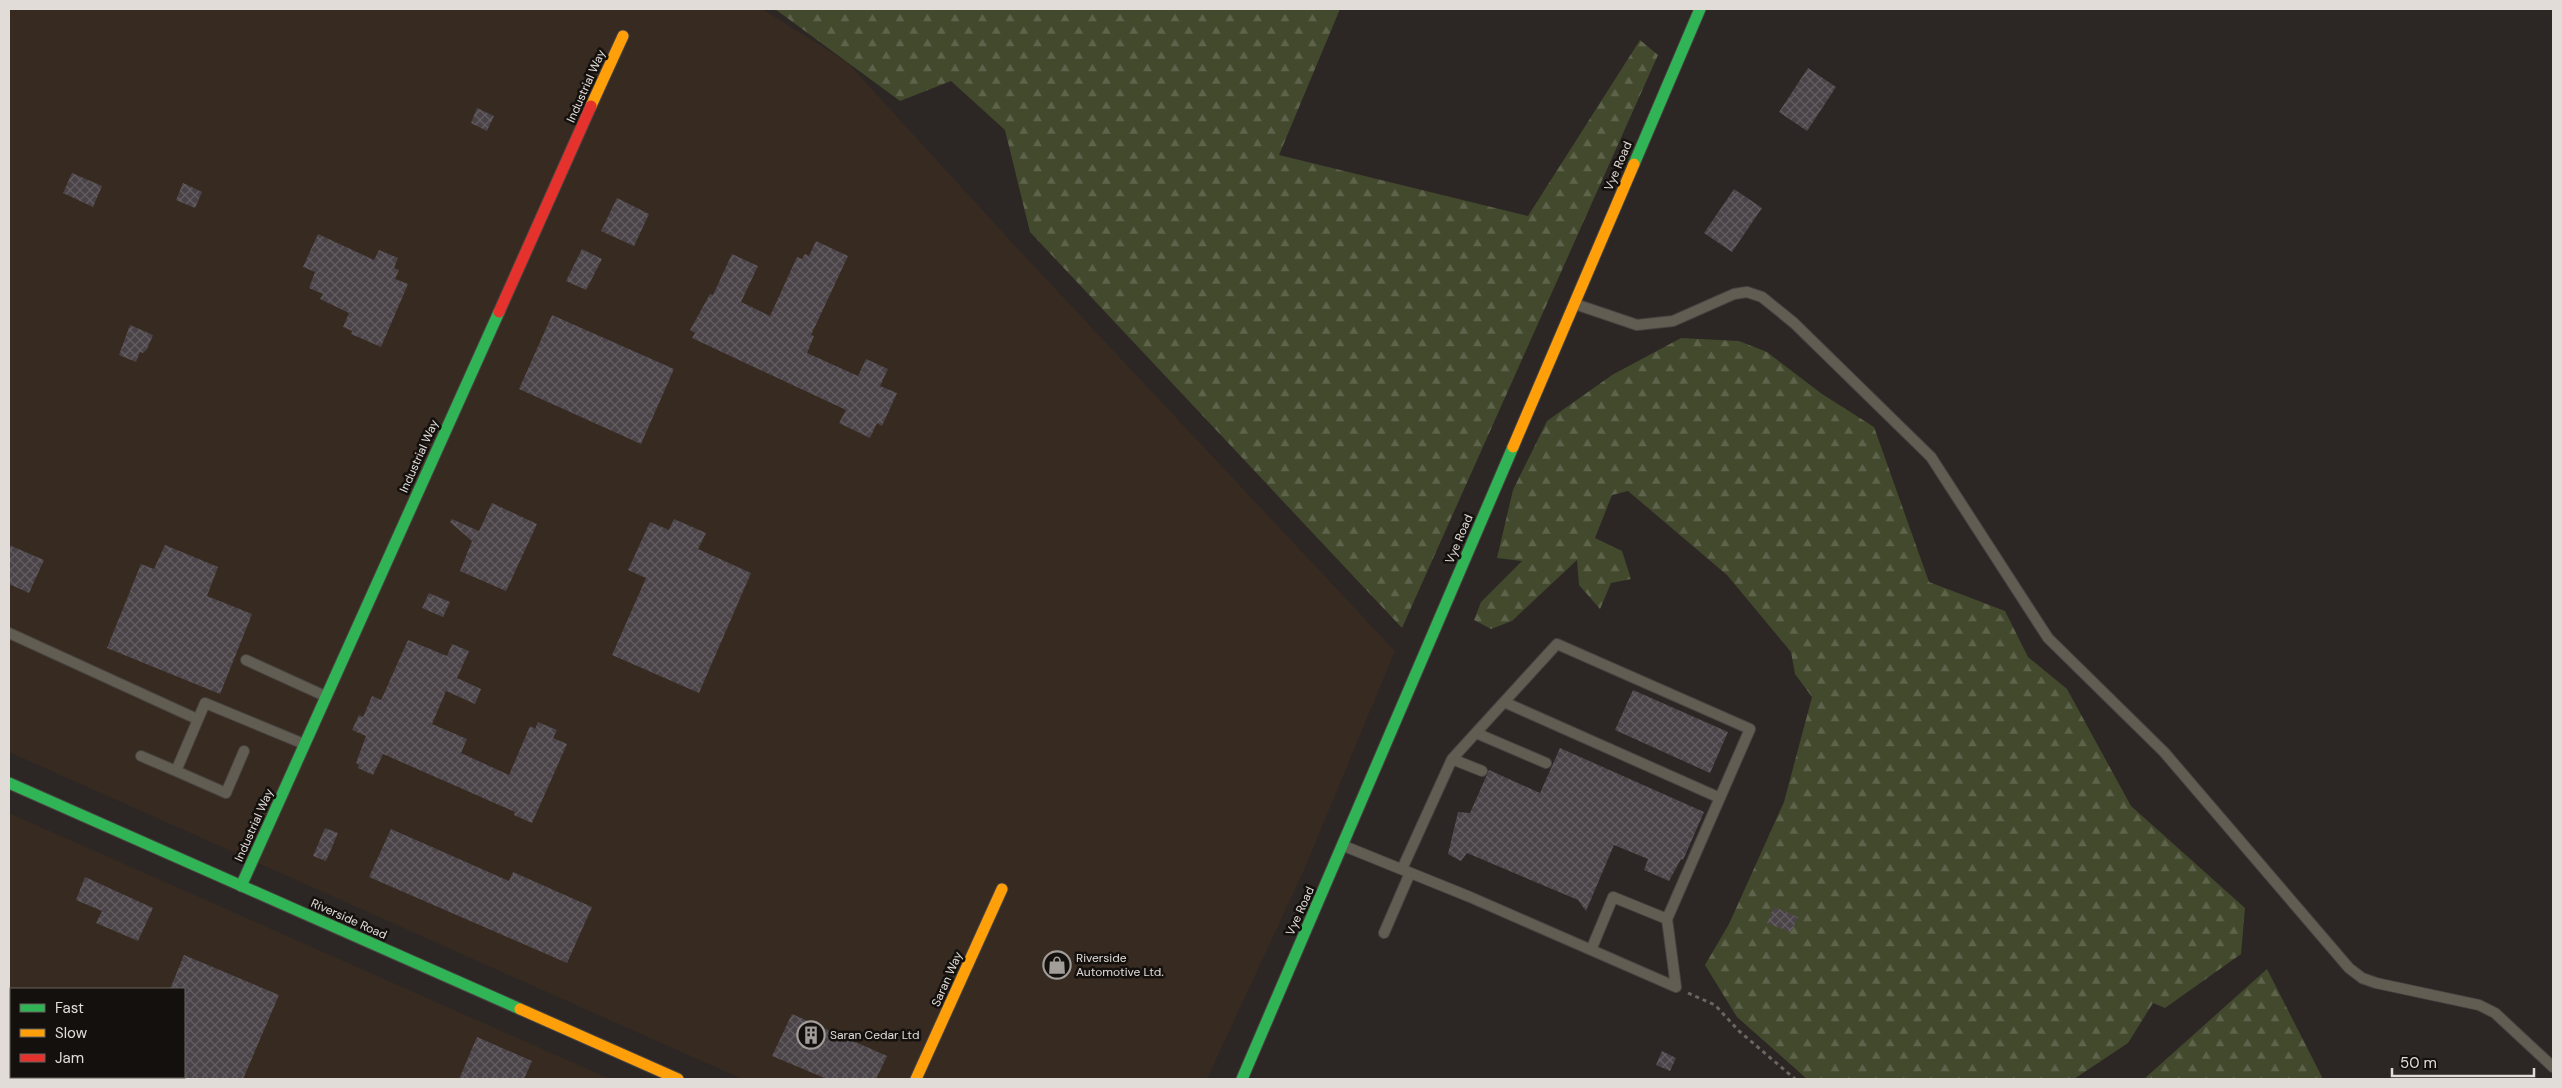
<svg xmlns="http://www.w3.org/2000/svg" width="2562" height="1088" viewBox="0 0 2562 1088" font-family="'DM Sans',sans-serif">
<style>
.built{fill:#372a21;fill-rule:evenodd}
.forest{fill:url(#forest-firs)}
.building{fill:url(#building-cross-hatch)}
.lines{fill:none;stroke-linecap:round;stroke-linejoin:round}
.lane-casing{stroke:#484442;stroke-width:12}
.fast-casing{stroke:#484442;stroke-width:13}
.slow-casing{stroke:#484442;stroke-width:13}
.jam-casing{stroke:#484442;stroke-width:13}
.path{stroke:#6a6660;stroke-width:3;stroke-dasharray:4 4;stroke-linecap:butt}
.lane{stroke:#625d53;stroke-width:10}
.fast{stroke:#30b455;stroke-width:11}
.slow{stroke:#ff9f0a;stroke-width:11}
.jam{stroke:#e5322d;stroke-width:11}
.labels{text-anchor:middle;stroke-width:5;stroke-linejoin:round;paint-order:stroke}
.street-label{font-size:12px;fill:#e1dcd8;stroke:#14100d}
.poi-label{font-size:12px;fill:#e1dcd8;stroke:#14100d;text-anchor:start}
</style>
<defs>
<pattern id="forest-firs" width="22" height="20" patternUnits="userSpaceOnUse" patternTransform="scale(1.25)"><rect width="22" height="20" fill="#43492d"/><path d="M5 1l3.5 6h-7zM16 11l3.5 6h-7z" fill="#5e634b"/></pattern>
<pattern id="building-cross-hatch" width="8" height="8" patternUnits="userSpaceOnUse" patternTransform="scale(1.25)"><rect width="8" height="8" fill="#4a4448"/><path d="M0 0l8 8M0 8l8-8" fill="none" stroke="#645e62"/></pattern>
</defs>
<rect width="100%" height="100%" fill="#2c2724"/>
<path class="built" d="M 9,9 L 762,9 L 847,62 L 1018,249 L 1395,651 L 1304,870 L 1207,1079 L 742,1079 L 9,752 Z
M 9,813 L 610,1079 L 9,1079 ZM 11,989 L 184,989 L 184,1077 L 11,1077 Z"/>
<path class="forest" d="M 775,9 L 1340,9 L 1279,155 L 1528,216 L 1640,40 L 1658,55 L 1402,628 L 1030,232 L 1005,130 L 951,81 L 900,101 Z
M 1681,338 L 1739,341 L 1767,352 L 1822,394 L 1874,427 L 1929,582 L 2005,611 L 2028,657 L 2067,689 L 2131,806 L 2245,908 L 2241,954 L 2165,1008 L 2153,1003 L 2128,1043 L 2074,1079 L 1807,1079 L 1737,1017 L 1705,965 L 1729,924 L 1784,802 L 1812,697 L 1795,674 L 1791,652 L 1727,575 L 1628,491 L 1612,495 L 1595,538 L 1622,551 L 1631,579 L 1611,583 L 1600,609 L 1579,585 L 1577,560 L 1512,621 L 1491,629 L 1474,620 L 1481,602 L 1522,561 L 1497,558 L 1513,490 L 1547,421 L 1612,375 Z
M 2267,969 L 2323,1079 L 2144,1079 Z"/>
<path class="building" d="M 1808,68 L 1836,87 L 1807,131 L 1779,112 Z
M 477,108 L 494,116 L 487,131 L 471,123 Z
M 72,173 L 102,186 L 93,207 L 63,193 Z
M 183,183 L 202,192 L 195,208 L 176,200 Z
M 1734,189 L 1762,208 L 1732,252 L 1704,233 Z
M 617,198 L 649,214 L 634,246 L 601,231 Z
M 318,234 L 374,260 L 379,250 L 398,258 L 394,268 L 399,270 L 395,279 L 408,284 L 381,347 L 351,334 L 352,331 L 343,327 L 349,313 L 320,299 L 323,294 L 309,288 L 315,272 L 303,267 Z
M 816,241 L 848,256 L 811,335 L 814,336 L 807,353 L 858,376 L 866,359 L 888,369 L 880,386 L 897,393 L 882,426 L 877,423 L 870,438 L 839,423 L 846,410 L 692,338 L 695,333 L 690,330 L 710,294 L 713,295 L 732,254 L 758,266 L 741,302 L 770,316 L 797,257 L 802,259 L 805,254 L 809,256 Z
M 582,249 L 602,259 L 586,290 L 566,281 Z
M 552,315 L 674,369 L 641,444 L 519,389 Z
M 130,325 L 153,335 L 147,349 L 143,353 L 140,352 L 136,362 L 119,355 Z
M 492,503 L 537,524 L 506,591 L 460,571 L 472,541 L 450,522 L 452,519 L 479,531 Z
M 674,519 L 706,533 L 698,549 L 751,573 L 699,693 L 612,655 L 646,578 L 628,570 L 650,522 L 669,530 Z
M 9,545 L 44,560 L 29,593 L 9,584 Z
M 165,545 L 218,567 L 207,596 L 252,614 L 220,694 L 107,648 L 141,564 L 154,569 Z
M 429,593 L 450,602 L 443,617 L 422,608 Z
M 408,640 L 447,656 L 452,644 L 469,651 L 457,678 L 481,689 L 475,704 L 446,691 L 432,724 L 467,739 L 461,753 L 509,775 L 530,726 L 535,729 L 538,722 L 557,730 L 553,738 L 567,744 L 532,823 L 514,815 L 515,812 L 383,754 L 373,775 L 358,768 L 359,765 L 356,763 L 366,736 L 352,730 L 359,715 L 363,717 L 372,696 L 381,700 Z
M 1633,690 L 1728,732 L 1710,773 L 1615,730 Z
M 1560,748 L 1704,812 L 1683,860 L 1681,859 L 1669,881 L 1644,870 L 1648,859 L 1614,845 L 1586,911 L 1578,900 L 1467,853 L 1461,861 L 1448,854 L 1458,812 L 1470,813 L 1489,770 L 1540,793 Z
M 325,828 L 338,833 L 326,861 L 313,856 Z
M 391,829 L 509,881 L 513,872 L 592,907 L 567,963 L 369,877 Z
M 85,877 L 153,908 L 138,941 L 96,923 L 102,911 L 76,900 Z
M 1774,907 L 1798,917 L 1791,932 L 1767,923 Z
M 184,955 L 279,995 L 243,1079 L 184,1079 L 184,989 L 170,989 Z
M 792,1014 L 887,1056 L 876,1079 L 827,1079 L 772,1056 Z
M 477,1037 L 532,1061 L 524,1079 L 459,1079 Z
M 1662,1051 L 1676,1058 L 1670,1071 L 1656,1065 Z"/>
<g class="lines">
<g class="lane-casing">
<path id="lane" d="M 1575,304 L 1637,325 L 1673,321 L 1734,294 L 1747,292 L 1762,297 L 1794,323 L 1931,457 L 2048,638 L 2164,752 L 2349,968 L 2362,978 L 2376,983 L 2479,1005 L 2495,1013 L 2553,1067
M 9,633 L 197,719
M 246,660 L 325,696
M 1504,702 L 1720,798
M 1476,733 L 1546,763
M 141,756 L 176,771 L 205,703 L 304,744
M 1452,759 L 1482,771
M 176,771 L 226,793 L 244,751
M 1344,846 L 1470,897 L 1676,987
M 1402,869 L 1452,759 L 1557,644 L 1750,729 L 1667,919 L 1676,987
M 1384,933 L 1410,873
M 1591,950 L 1613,897 L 1667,919"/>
</g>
<g class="fast-casing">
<path id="fast" d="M 1634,164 L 1700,9
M 9,783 L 520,1009
M 241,886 L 499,312
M 1242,1079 L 1513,447"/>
</g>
<g class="slow-casing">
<path id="slow" d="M 591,106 L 623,36
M 1513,447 L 1634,164
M 520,1009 L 678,1079
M 916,1079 L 1002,889"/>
</g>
<g class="jam-casing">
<path id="jam" d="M 499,312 L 591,106"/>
</g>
<path class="path" d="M 1688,993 L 1715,1005 L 1739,1031 L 1795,1079"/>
<use href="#lane" class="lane"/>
<use href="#fast" class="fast"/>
<use href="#slow" class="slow"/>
<use href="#jam" class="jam"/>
</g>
<defs>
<g id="shop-ring" transform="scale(1.4375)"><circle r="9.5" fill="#14100d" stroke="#a29d99" stroke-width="1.5"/><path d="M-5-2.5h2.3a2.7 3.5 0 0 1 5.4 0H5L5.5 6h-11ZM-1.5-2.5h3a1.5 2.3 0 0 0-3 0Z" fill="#a29d99"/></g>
<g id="building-ring" transform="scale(1.4375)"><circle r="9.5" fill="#14100d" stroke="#a29d99" stroke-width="1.5"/><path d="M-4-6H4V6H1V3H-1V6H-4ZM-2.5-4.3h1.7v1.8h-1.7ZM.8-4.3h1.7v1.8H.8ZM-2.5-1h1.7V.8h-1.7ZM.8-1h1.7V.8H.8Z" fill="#a29d99"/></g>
</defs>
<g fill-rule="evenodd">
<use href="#shop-ring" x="1057" y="965"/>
<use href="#building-ring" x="811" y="1035"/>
</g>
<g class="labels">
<g class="street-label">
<text transform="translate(586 86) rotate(-66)" y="4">Industrial Way</text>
<text transform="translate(1618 166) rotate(-67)" y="4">Vye Road</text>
<text transform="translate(419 456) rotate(-66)" y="4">Industrial Way</text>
<text transform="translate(1459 539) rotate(-67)" y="4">Vye Road</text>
<text transform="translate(254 825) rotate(-66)" y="4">Industrial Way</text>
<text transform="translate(1300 911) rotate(-66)" y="4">Vye Road</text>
<text transform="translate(349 919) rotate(24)" y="4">Riverside Road</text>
<text transform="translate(947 979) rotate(-66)" y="4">Saran Way</text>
</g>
<g class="poi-label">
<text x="1076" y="962">Riverside<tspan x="1076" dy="14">Automotive Ltd.</tspan></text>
<text x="830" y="1039">Saran Cedar Ltd</text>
</g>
</g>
<rect width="2562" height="1088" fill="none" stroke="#e1dcd8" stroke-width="20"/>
<rect x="10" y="988" width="175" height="90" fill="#14100d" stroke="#66625e"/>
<rect x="20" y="1004" width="25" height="8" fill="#30b455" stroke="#66625e"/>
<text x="55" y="1013" font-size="15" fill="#e1dcd8">Fast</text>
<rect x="20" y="1029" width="25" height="8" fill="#ff9f0a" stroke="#66625e"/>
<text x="55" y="1038" font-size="15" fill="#e1dcd8">Slow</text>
<rect x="20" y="1054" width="25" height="8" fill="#e5322d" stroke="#66625e"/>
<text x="55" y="1063" font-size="15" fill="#e1dcd8">Jam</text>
<path d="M2392 1068v8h142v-8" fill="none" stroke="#e1dcd8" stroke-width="2.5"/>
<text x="2400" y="1068" font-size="15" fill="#e1dcd8" stroke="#14100d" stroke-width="4" paint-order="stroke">50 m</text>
</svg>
